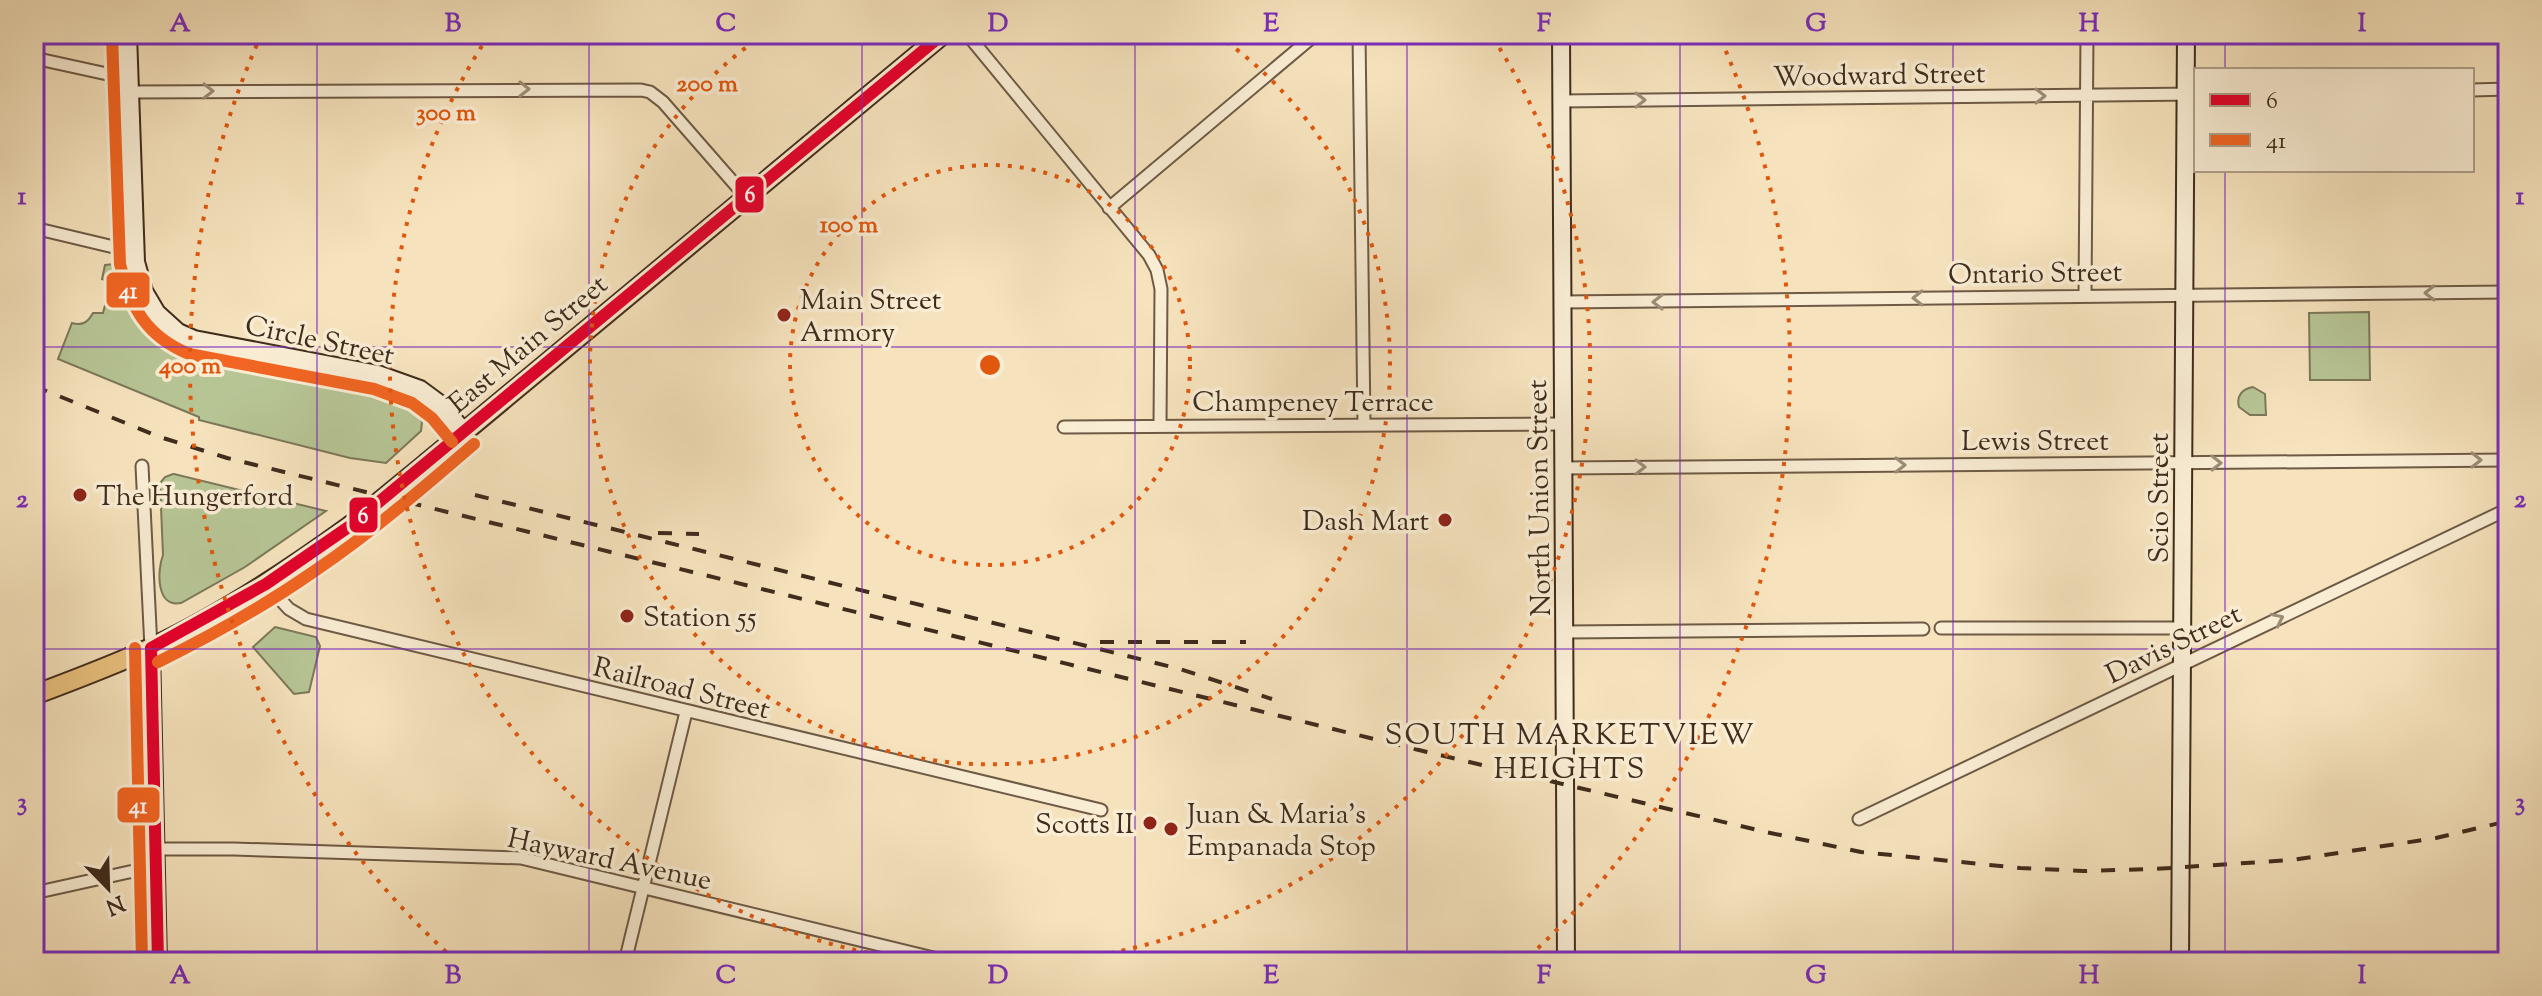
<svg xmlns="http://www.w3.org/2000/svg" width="2542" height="996" viewBox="0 0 2542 996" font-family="'Sorts Mill Goudy',serif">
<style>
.green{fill:#b7c595;stroke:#7c7859;stroke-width:2}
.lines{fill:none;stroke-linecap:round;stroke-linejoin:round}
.street-casing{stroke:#6e5a45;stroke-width:15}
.secondary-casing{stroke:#402c1d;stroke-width:20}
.primary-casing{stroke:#402c1d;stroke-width:22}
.street{stroke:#f9edd4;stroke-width:11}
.secondary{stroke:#f9edd4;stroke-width:16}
.primary{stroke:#ebc27e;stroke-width:18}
.rail{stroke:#402c1d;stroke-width:4;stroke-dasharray:14 14;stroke-linecap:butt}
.primary-bridge-casing{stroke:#402c1d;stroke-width:22;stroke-linecap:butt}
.primary-bridge{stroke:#ebc27e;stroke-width:18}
.bus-1-casing{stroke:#f9edd4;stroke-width:18}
.bus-2-casing{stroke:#f9edd4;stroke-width:18}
.bus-1{stroke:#e4002b;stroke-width:12}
.bus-2{stroke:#f26522;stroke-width:12}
.oneway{stroke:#9c8c78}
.grid{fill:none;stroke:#7b2cbf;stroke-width:2;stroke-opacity:0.55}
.ring{fill:none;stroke:#e0570d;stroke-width:4;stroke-dasharray:4 8}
.poi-dot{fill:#8f2418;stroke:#f9edd4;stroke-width:3}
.labels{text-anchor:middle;stroke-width:7;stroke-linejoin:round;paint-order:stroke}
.street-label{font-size:28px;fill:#402c1d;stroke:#f9edd4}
.poi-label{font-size:28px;fill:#402c1d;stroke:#f9edd4;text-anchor:start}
.neighbourhood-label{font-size:30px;letter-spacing:2px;fill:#402c1d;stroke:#f9edd4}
.centre{fill:#e0570d;stroke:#f9edd4;stroke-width:4}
.ring-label{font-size:24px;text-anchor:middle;font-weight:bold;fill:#e0570d;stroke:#f9edd4;stroke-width:7;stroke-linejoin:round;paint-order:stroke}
.line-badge{stroke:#f9edd4;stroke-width:3}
.badge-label{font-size:22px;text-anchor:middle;font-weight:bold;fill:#fff}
.neatline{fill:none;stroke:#7b2cbf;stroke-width:3}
.grid-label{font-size:26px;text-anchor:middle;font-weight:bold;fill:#7b2cbf}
</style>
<rect width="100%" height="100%" fill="#f6e3bd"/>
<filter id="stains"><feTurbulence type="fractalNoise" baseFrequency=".0025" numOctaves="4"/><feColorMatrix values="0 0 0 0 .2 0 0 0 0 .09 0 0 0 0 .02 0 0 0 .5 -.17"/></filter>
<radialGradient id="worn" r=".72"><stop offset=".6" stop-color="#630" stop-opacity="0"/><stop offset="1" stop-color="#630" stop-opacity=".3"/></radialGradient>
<path class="green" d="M 115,264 C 123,271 123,283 126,293 C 138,324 163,345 195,354 L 356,387 L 388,398 L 418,412 L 422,422 L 421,431 L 386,463 L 350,458 L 199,420 L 199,417 L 58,359 L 72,323 C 83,326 88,322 93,313 L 103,313 L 111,282 L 102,279 L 105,265 Z
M 2369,312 L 2370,380 L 2310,380 L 2309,313 Z
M 2253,387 L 2265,394 L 2266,415 L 2250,415 L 2239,407 C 2236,396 2242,389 2253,387 Z
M 173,474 L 174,474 L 326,511 L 245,567 L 181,603 C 156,608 157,571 163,555 L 160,483 L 165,477 Z
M 275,627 L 316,637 L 320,646 L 309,692 L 294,694 L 253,647 Z"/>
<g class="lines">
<g class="street-casing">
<path id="street" d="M 967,34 L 1149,255 L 1157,270 L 1161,289 L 1160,426
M 1359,34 L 1364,424
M 34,58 L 130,79
M 2472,90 L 2508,89
M 130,92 L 641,90 L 650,92 L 663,102 L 746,197
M 1562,101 L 2196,94
M 1109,208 L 1316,34
M 34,228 L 135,252
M 2085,295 L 2087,34
M 1562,302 L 2508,292
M 1064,427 L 1562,424
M 142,466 L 151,648
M 1562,468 L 2508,460
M 266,584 L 289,609 L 306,619 L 1101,810
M 1941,628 L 2183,628
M 1565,632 L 1923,629
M 1859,819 L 2508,509
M 157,849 L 234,849 L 521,858 L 950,962
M 34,893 L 129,872 L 157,869
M 625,962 L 686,712"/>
</g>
<g class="secondary-casing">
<path id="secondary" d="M 128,34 L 136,262 L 144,291 L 157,313 L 178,332 L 194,339 L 378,374 L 420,389 L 443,406 L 464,432
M 1561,34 L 1566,962
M 151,648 L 158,962
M 2180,962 L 2186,34"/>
</g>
<g class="primary-casing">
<path id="primary" d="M 428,462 L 943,34
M 34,695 C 74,680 114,665 153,647 C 223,614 288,571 350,526"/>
</g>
<use href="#street" class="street"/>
<use href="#secondary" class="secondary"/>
<use href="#primary" class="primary"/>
<path class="rail" d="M 34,386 L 160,437 L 227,458 L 1427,752 L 1766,832 L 1861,852 L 2020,868 L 2083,871 L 2155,869 L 2292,860 L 2436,838 L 2508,821
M 475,495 L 1180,669 L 1272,699
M 658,533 L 699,534
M 1100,642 L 1246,642"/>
<g class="primary-bridge-casing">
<path id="primary-bridge" d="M 350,526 L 428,462"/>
</g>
<use href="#primary-bridge" class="primary-bridge"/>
<g class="bus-1-casing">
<path id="bus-1" d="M 151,648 L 266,584 L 350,526 L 943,34
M 151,648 L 158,962"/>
</g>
<g class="bus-2-casing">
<path id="bus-2" d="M 112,35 L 120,264 C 131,308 146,336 189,354 L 374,389 L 412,403 L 432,418 L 452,442
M 135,648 L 142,962
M 158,662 C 213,635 266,605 316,570 C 372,532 423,488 474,444"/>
</g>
<use href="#bus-1" class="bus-1"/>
<use href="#bus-2" class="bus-2"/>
</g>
<defs><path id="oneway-chevron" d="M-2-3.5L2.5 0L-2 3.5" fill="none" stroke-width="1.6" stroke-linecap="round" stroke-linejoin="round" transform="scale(2)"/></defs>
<g class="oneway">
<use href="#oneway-chevron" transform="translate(524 89)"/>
<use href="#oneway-chevron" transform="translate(208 91)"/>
<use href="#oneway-chevron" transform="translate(2040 96) rotate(-1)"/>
<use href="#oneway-chevron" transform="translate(1640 100) rotate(-1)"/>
<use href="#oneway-chevron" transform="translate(2430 293) rotate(179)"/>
<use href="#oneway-chevron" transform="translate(1918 298) rotate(179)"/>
<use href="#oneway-chevron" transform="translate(1658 302) rotate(180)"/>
<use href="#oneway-chevron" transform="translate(2476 460)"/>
<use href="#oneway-chevron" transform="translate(2216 463) rotate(-1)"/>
<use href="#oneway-chevron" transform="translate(1900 465)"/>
<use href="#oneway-chevron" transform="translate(1640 467)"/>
<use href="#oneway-chevron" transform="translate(2278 619) rotate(-26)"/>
</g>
<path class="grid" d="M 317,34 L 317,962M 589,34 L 589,962M 862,34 L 862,962M 1135,34 L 1135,962M 1407,34 L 1407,962M 1680,34 L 1680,962M 1953,34 L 1953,962M 2225,34 L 2225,70M 2225,170 L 2225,962M 34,347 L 2508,347M 34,649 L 2508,649"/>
<g class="ring">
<circle cx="990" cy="365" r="200"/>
<path d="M1217 35A400 400 0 1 1 763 35"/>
<path d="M927 962A600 600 0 0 1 487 38M1493 38A600 600 0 0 1 1053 962"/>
<path d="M455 960A800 800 0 0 1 259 40M1721 40A800 800 0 0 1 1525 960"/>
</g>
<g class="poi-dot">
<circle cx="784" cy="315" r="8"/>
<circle cx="80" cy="495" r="8"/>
<circle cx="1445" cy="520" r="8"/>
<circle cx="627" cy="616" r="8"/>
<circle cx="1150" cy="823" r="8"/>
<circle cx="1171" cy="829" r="8"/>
</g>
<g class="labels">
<g class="street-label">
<text transform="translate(1879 74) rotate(-1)" y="10">Woodward Street</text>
<text transform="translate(2035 272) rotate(-1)" y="10">Ontario Street</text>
<text transform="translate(320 339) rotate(12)" y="10">Circle Street</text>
<text transform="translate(527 343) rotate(-40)" y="10">East Main Street</text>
<text x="1313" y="411">Champeney Terrace</text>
<text x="2035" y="450">Lewis Street</text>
<text transform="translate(1538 498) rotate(-91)" y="10">North Union Street</text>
<text transform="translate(2158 498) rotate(-90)" y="10">Scio Street</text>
<text transform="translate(2173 643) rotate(-26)" y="10">Davis Street</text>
<text transform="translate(682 687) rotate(14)" y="10">Railroad Street</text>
<text transform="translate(610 858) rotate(12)" y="10">Hayward Avenue</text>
</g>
<g class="poi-label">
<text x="800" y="309">Main Street<tspan x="800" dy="32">Armory</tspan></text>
<text x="96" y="505">The Hungerford</text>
<text x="1429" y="530" text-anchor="end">Dash Mart</text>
<text x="643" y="626">Station 55</text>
<text x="1187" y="823">Juan &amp; Maria's<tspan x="1187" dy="32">Empanada Stop</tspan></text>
<text x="1134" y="833" text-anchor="end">Scotts II</text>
</g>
<g class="neighbourhood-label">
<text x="1570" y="744">SOUTH MARKETVIEW<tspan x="1570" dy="34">HEIGHTS</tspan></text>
</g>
</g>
<circle cx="990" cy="365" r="12" class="centre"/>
<g class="ring-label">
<text x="707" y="91">200 m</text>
<text x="446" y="120">300 m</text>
<text x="849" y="232">100 m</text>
<text x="190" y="373">400 m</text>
</g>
<g class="line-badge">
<rect x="734" y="175" width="31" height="39" rx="8" fill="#e4002b"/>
<rect x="105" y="271" width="46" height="38" rx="8" fill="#f26522"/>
<rect x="348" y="496" width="31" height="38" rx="8" fill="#e4002b"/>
<rect x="116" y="786" width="45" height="38" rx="8" fill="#f26522"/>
</g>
<g class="badge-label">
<text x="750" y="202">6</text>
<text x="128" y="298">41</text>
<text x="363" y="523">6</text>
<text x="138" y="813">41</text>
</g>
<rect width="2542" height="996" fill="none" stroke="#f6e3bd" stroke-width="88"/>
<rect x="2194" y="68" width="280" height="104" fill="#f9edd4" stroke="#afa08b" stroke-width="2"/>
<rect x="2210" y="94" width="40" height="12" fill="#e4002b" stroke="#afa08b" stroke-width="2"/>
<text x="2266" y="108" font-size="24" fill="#402c1d">6</text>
<rect x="2210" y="134" width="40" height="12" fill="#f26522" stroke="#afa08b" stroke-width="2"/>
<text x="2266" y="148" font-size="24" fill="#402c1d">41</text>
<g transform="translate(108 888) rotate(157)" stroke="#f9edd4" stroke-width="6" paint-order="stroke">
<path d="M0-6L14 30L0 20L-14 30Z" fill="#402c1d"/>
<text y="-12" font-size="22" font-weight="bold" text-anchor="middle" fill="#402c1d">N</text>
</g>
<rect x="44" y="44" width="2454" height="908" class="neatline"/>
<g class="grid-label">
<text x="180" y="31">A</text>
<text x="453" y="31">B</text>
<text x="726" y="31">C</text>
<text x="998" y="31">D</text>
<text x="1271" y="31">E</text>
<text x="1544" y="31">F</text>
<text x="1816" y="31">G</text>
<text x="2089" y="31">H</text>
<text x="2362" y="31">I</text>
<text x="22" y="204">1</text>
<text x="2520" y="204">1</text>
<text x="22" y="507">2</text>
<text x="2520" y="507">2</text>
<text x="22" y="810">3</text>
<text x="2520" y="810">3</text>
<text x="180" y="983">A</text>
<text x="453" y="983">B</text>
<text x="726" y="983">C</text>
<text x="998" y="983">D</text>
<text x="1271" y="983">E</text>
<text x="1544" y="983">F</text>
<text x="1816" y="983">G</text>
<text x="2089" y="983">H</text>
<text x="2362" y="983">I</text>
</g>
<rect width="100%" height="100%" filter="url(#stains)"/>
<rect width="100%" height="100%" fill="url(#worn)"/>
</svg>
